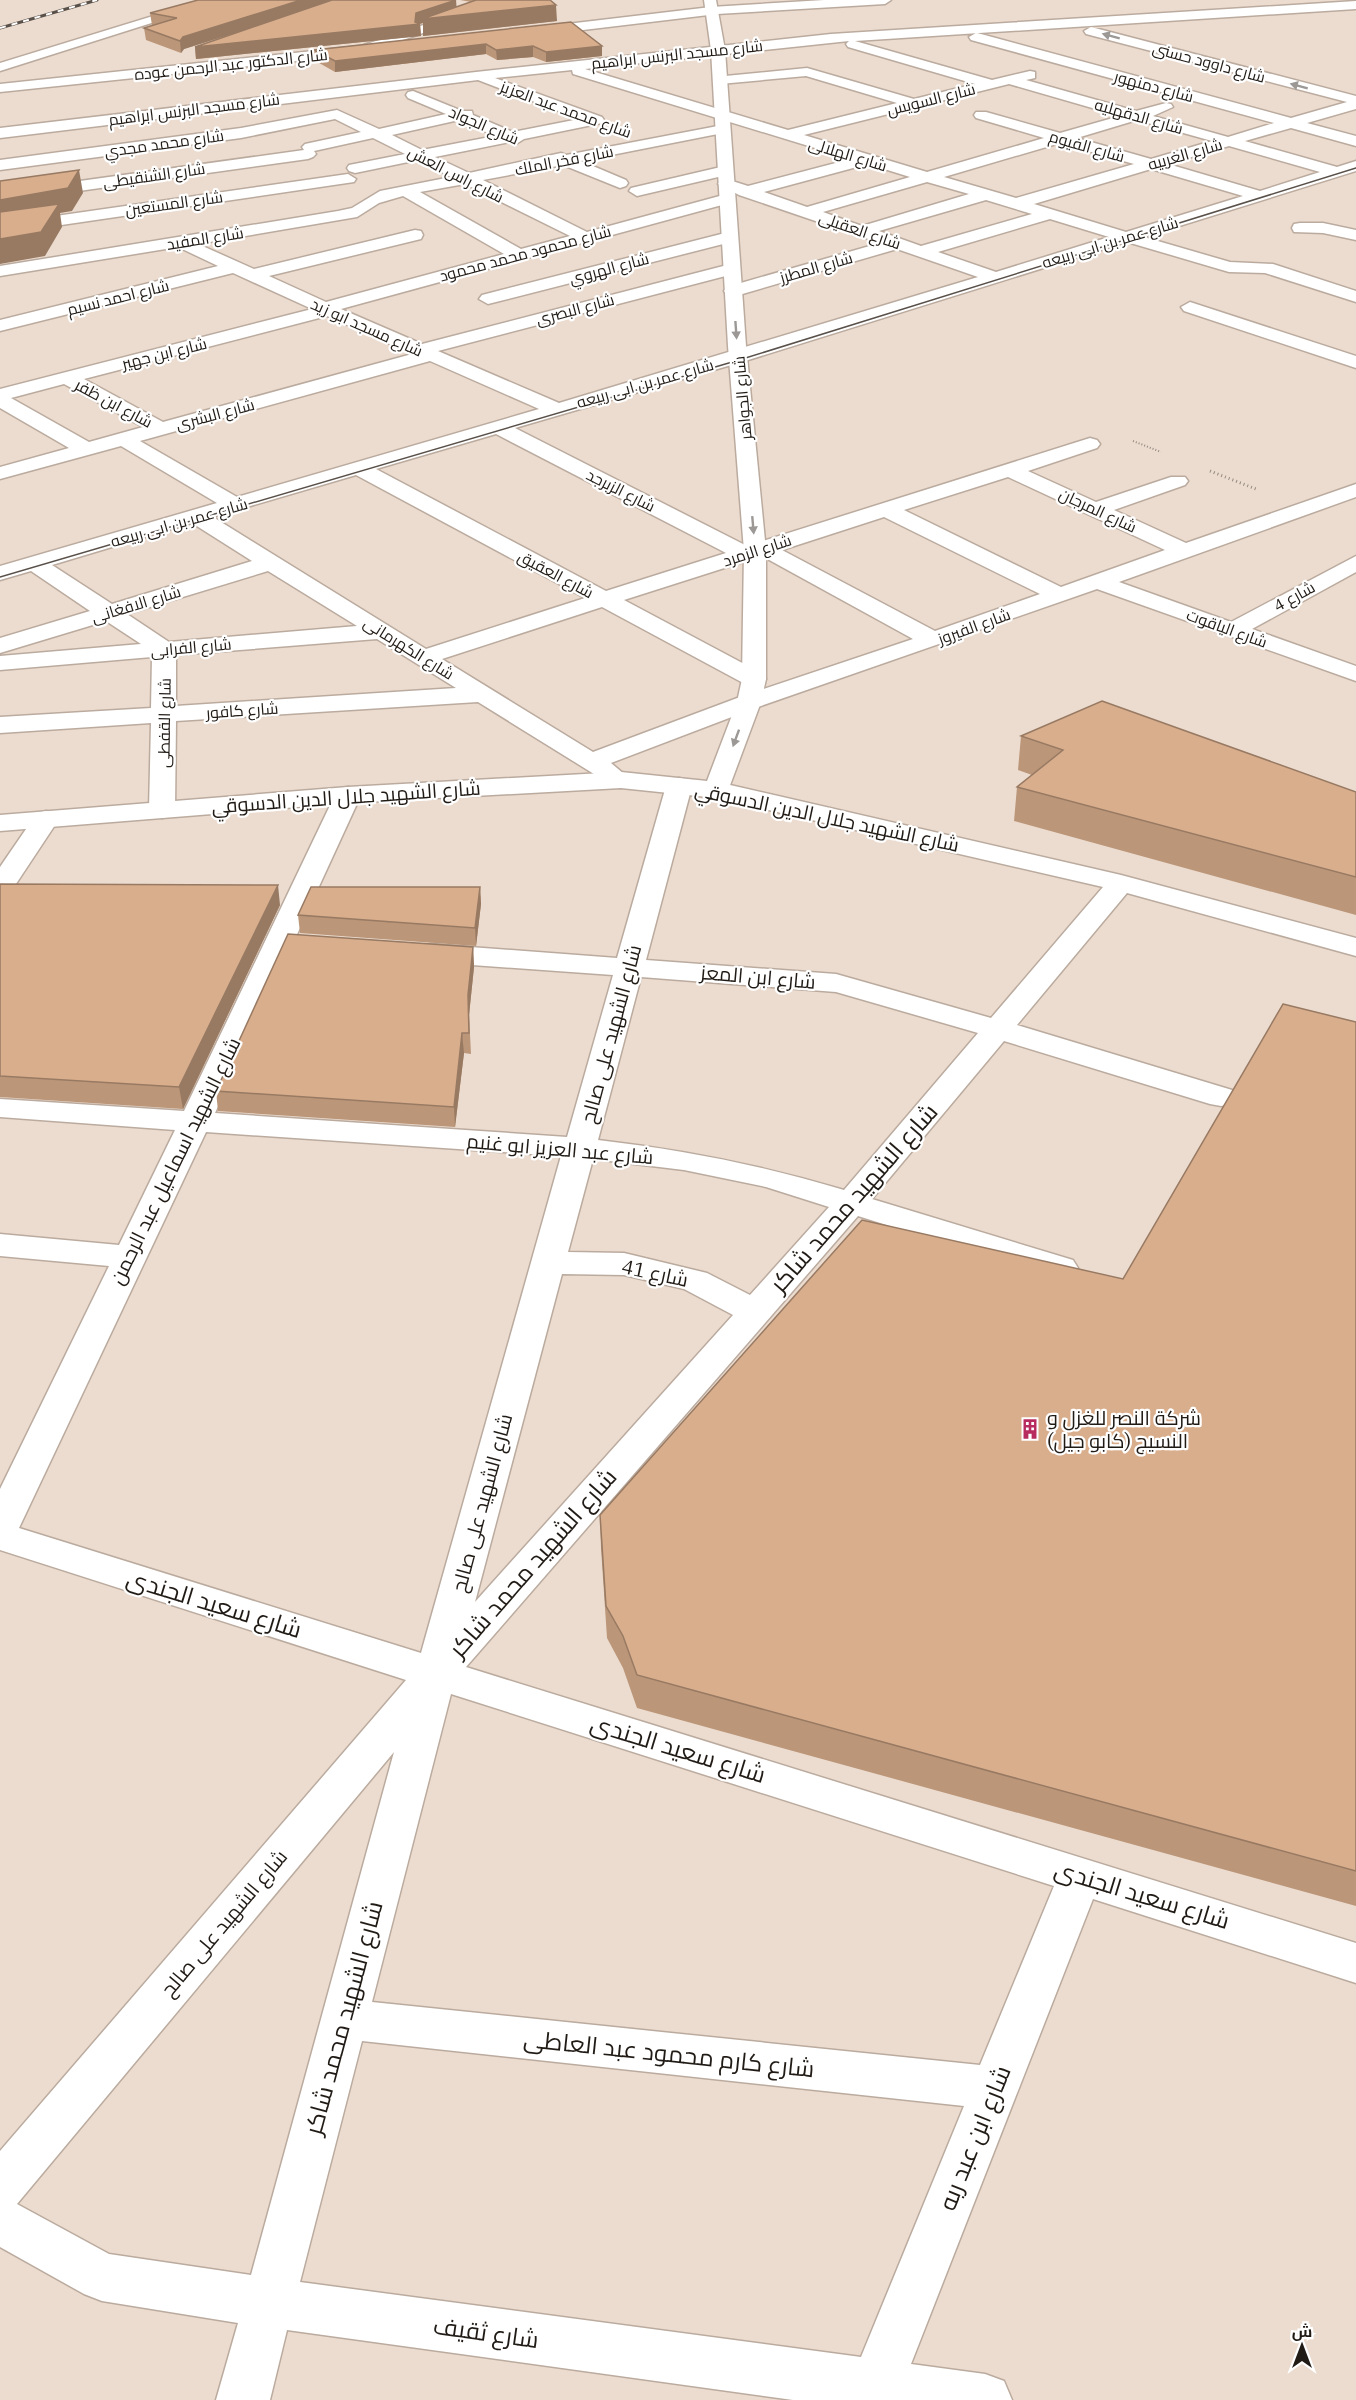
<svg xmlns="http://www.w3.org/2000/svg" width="1356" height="2400" viewBox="0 0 1356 2400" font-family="'IBM Plex Serif',Cairo,serif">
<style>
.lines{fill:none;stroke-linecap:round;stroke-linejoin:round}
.street-casing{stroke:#bbab9f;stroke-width:3}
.secondary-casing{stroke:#bbab9f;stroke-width:3}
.path-far1{stroke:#958a80;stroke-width:2;stroke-dasharray:1 2;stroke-linecap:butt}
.path{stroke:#958a80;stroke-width:3;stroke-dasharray:1 3;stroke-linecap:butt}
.street{fill:#fff;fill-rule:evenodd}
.secondary{fill:#fff;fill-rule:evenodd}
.tram{stroke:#595049;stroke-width:1.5}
.rail-casing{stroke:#595049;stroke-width:3}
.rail{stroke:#fff;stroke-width:2;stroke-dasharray:6;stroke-linecap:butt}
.wall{fill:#bb9679}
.shaded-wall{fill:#987a63}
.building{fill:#d9ae8d;stroke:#987a63;stroke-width:1.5}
.oneway{fill:#9b9896}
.labels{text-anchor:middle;stroke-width:4.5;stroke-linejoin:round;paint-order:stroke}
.far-street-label{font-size:16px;fill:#211b16;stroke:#fff}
.street-label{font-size:20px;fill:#211b16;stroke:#fff}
.poi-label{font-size:20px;fill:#211b16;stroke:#fff;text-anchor:start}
.near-street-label{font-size:24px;fill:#211b16;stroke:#fff}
</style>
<rect width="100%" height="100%" fill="#ecdccf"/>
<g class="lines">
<g class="street-casing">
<path id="street" d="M 205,0 L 224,0 L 0,71 L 0,63 Z
M 498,0 L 517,0 L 363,54 L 0,92 L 0,84 L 361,46 Z
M 824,0 L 891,0 L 885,4 L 717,14 L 533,36 L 526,32 L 533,28 L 711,7 Z
M 1356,1 L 1356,9 L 855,41 L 992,80 L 1030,71 L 1035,72 L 1035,78 L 1026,80 L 1136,111 L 1166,103 L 1171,104 L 1173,107 L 1153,116 L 1228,137 L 1274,123 L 971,40 L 969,37 L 976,33 L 981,34 L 1291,118 L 1347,102 L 1086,34 L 1084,31 L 1091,27 L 1356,96 L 1356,109 L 1307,123 L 1356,136 L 1356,146 L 1291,128 L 1245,141 L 1337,167 L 1356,161 L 1356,171 L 1144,237 L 1230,262 L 1273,264 L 1356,291 L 1356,302 L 1265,273 L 1229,272 L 1127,242 L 745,361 L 515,428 L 747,546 L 1090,438 L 1097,440 L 1100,444 L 1097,448 L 1028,471 L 1096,502 L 1171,477 L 1185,477 L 1188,481 L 1185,485 L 1114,510 L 1186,543 L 1356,484 L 1356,497 L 1119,582 L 1231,622 L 1356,556 L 1356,572 L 1252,629 L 1356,666 L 1356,681 L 1097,589 L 758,707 L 611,763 L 624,774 L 620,779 L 611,782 L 602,779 L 478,702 L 176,721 L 175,810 L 171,816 L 162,818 L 153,816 L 149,810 L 151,723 L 0,733 L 0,717 L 151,708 L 152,657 L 0,670 L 0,656 L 141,644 L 106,621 L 0,653 L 0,638 L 90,611 L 31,571 L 0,580 L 0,566 L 217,503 L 121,446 L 0,479 L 0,467 L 69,448 L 0,408 L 0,389 L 312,309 L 233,273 L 0,331 L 0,320 L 218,266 L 178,247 L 0,276 L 0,266 L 338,211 L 352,208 L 380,191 L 451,177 L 418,160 L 355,173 L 349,171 L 347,168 L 349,165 L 405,154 L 373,138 L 314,151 L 316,154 L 313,157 L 308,159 L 0,202 L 0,192 L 304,150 L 302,147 L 305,144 L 361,132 L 335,119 L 241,138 L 0,170 L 0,160 L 241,128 L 337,110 L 379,129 L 446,114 L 408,98 L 406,95 L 408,92 L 413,91 L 462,111 L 472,111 L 473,115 L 513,132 L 579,119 L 478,80 L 0,138 L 0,128 L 476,72 L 831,34 ZM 849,41 L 846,44 L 848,47 L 975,84 L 914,99 L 807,68 L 715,77 L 713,80 L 720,84 L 806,76 L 897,103 L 788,130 L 585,69 ZM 572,70 L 573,74 L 851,159 L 748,186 L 726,179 L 720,181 L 718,184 L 739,195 L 880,243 L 727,287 L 724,291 L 727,295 L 739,295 L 897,249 L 978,277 L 559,403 L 438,351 L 737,273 L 740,269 L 737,265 L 731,264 L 422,344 L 341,309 L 733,202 L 735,199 L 733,196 L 727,194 L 587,232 L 483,180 L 563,165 L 620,188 L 626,186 L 628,183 L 626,180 L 581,161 L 728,132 L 730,129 L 728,126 L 723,125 L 566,155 L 561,153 L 469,173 L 435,157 L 510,142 L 516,144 L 524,139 L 602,123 L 604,120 L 602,117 L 495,78 ZM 1009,84 L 1120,116 L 1060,133 L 986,112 L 976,112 L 974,115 L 976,118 L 1044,138 L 927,172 L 804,135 ZM 459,120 L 495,136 L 422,150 L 392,135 ZM 1137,120 L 1212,141 L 1151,159 L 1077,138 ZM 1060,143 L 1134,164 L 1016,198 L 944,177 ZM 1229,146 L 1320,172 L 1260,191 L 1168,164 ZM 868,164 L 910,177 L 807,207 L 764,192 ZM 1151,169 L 1243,196 L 1126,232 L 1034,204 ZM 927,182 L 969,194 L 862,226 L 823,212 ZM 465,184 L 570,236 L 521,249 L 420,192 ZM 403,196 L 504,254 L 326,302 L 269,276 L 421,239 L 423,235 L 421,231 L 415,230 L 254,269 L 198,244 L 357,217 L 379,203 ZM 986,200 L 1032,214 L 921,246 L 879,231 ZM 1050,219 L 1109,237 L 996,272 L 938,252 ZM 327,316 L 412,354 L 163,422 L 84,379 ZM 430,361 L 539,409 L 237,497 L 140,441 ZM 64,384 L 143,427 L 89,442 L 11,398 ZM 496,434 L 726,553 L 606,591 L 376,469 ZM 356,475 L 585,598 L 426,649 L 213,517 ZM 1008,477 L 1165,550 L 1061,587 L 904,510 ZM 884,517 L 1040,594 L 935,631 L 782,550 ZM 192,523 L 252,561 L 112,604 L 52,565 ZM 762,556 L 913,639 L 740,697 L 593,752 L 442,659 L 602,607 L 745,684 L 754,686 L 763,684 L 766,679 L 763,674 L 624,600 ZM 268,571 L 357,626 L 169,642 L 127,614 ZM 377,639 L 456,688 L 176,706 L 176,655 Z
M 725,166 L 731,168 L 733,171 L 731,174 L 637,196 L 629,191 L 631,188 Z
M 348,174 L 356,179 L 354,182 L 0,234 L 0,224 Z
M 1300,223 L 1323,223 L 1356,230 L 1356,240 L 1323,233 L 1294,232 L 1292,228 L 1294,224 Z
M 729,232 L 737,237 L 735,241 L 488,304 L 479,299 L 482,295 Z
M 1190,302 L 1356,356 L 1356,368 L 1184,311 L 1181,307 Z
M 679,778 L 688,780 L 692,786 L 646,960 L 836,974 L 991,1018 L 1103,887 L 708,796 L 704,790 L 708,784 L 717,782 L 1121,875 L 1356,938 L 1356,956 L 1127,893 L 1017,1025 L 1232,1090 L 1237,1097 L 1232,1104 L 1221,1106 L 1210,1104 L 1004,1041 L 872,1199 L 1073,1260 L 1078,1268 L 1073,1276 L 1061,1279 L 1049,1276 L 858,1216 L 466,1667 L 1356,1943 L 1356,1983 L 1093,1899 L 911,2364 L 985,2374 L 1004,2381 L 1012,2400 L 793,2400 L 287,2330 L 270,2400 L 216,2400 L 238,2323 L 102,2301 L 84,2294 L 0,2247 L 0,2151 L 406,1680 L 0,1550 L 0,1489 L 109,1266 L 0,1256 L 0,1234 L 119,1245 L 175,1130 L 0,1117 L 0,1099 L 184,1111 L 335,795 L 339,789 L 348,787 L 357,789 L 361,795 L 215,1113 L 567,1137 L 613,975 L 430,962 L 420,959 L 416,953 L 420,947 L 430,944 L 617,958 L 666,786 L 670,780 ZM 641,977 L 836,992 L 978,1033 L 844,1190 C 761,1165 684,1150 598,1140 ZM 206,1132 L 561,1156 L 421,1653 L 19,1528 ZM 593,1159 L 684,1170 L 766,1187 L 829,1207 L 750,1295 L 707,1273 L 624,1253 L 568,1252 ZM 562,1274 L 624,1275 L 684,1289 L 733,1315 L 475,1602 ZM 451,1694 L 1054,1886 L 980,2065 L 372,2002 ZM 394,1752 L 251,2275 L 109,2254 L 17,2204 ZM 362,2041 L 964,2106 L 861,2357 L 300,2282 Z
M 46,811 L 55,813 L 59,819 L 10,893 L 0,895 L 0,867 L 37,813 Z"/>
</g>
<g class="secondary-casing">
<path id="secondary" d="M 704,0 L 716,0 L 725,50 L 746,346 L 766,551 L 766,679 L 761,702 L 726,796 L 717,798 L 621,788 L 348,803 L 0,831 L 0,815 L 348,787 L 621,772 L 707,781 L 737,702 L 742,679 L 744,551 L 728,346 L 711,50 Z"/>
</g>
<path class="path-far1" d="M 1133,441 L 1161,452"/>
<path class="path" d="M 1210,471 L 1256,489"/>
<use href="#street" class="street"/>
<use href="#secondary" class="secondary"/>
<path class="tram" d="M 0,577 L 739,360 L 1356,168"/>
<g class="rail-casing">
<path id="rail" d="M 0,28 L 97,0"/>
</g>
<use href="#rail" class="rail"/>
</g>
<path class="wall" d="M 460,0 L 550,0 L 557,21 L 423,36 L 423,23 L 420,24 L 421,36 L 196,59 L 195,47 L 234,33 L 184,49 L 181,53 L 146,40 L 144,28 L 152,25 L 150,13 L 456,7 L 471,2 Z
M 571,22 L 602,56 L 546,62 L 533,57 L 497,60 L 486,54 L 335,72 L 314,60 L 314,50 Z
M 1021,736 L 1356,792 L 1356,915 L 1014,821 L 1017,787 L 1032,775 L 1018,770 Z
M 0,884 L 280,905 L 183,1109 L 0,1097 Z
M 480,887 L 481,904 L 476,946 L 300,933 L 298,915 Z
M 473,947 L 474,967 L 469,1015 L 471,1054 L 464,1053 L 455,1127 L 218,1111 L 216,1091 Z
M 1356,1022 L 1356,1906 L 637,1708 L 623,1668 L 607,1638 L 601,1548 L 600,1515 L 1123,1279 Z"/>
<path class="shaded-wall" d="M 301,0 L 340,0 L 184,49 L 181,53 L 180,41 L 183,37 Z
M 456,0 L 457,12 L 556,5 L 557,21 L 423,36 L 423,23 L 418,24 L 420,24 L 421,36 L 196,59 L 195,47 L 416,13 Z
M 486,44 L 486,54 L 335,72 L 335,61 Z
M 533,46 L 533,57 L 497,60 L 496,50 Z
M 602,46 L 602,56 L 546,62 L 546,52 Z
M 79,170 L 83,193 L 72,211 L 60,213 L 62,227 L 45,256 L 0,264 L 0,200 Z
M 278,885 L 280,905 L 183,1109 L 179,1087 Z
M 480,887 L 481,904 L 476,946 L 475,928 Z
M 473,947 L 474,967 L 469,1015 L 471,1054 L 468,995 Z
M 462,1033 L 464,1053 L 455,1127 L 454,1107 Z"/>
<path class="building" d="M 198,0 L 301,0 L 183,37 L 180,41 L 144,28 L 177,18 L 150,13 Z
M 332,0 L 456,0 L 416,13 L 415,22 L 420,24 L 195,47 Z
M 476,0 L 550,0 L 556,5 L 422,19 Z
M 571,22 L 602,46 L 546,52 L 533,46 L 496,50 L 486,44 L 335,61 L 314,50 Z
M 79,170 L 68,188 L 0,200 L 0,181 Z
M 59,204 L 41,232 L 0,239 L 0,212 Z
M 1102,701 L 1356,792 L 1356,877 L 1017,787 L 1063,750 L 1021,736 Z
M 0,884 L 278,885 L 179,1087 L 0,1076 Z
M 311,887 L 480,887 L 475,928 L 298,915 Z
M 288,934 L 473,947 L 468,995 L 469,1033 L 462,1033 L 454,1107 L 216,1091 Z
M 1283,1004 L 1356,1022 L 1356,1871 L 637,1675 L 623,1636 L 606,1606 L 600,1515 L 862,1220 L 1123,1279 Z"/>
<defs><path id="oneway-solid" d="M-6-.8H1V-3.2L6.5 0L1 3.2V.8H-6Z" transform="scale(1.5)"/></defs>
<g class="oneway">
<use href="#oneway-solid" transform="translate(1111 36) rotate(-165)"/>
<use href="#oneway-solid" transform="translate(1299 86) rotate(-165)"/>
<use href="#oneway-solid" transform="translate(736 330) rotate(86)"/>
<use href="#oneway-solid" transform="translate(753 525) rotate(85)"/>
<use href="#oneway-solid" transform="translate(736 738) rotate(110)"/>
</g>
<defs>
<g id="building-bare" transform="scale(1.62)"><path d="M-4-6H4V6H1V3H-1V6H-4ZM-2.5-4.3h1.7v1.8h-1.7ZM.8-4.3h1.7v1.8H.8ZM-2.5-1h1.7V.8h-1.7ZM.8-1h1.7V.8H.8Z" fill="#b82b5e" stroke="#fff" stroke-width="2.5" paint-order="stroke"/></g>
</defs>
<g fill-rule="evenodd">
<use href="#building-bare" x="1030" y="1429"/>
</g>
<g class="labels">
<g class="far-street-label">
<text transform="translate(677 54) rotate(-6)" y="6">شارع مسجد البرنس ابراهيم</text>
<text transform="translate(1209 62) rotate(15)" y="6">شارع داوود حسنى</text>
<text transform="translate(231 64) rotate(-6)" y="6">شارع الدكتور عبد الرحمن عوده</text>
<text transform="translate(1154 86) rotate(15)" y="6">شارع دمنهور</text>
<text transform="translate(931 99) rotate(-14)" y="6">شارع السويس</text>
<text transform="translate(194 109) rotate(-7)" y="6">شارع مسجد البرنس ابراهيم</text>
<text transform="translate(566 109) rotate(20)" y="6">شارع محمد عبد العزيز</text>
<text transform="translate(1139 116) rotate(16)" y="6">شارع الدقهليه</text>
<text transform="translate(484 125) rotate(23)" y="6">شارع الجواد</text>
<text transform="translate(164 143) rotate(-8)" y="6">شارع محمد مجدي</text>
<text transform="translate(1087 146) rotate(16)" y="6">شارع الفيوم</text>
<text transform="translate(848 154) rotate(17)" y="6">شارع الهلالى</text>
<text transform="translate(1185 154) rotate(-16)" y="6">شارع الغربيه</text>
<text transform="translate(564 160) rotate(-11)" y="6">شارع فخر الملك</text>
<text transform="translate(456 174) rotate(27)" y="6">شارع راس العش</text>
<text transform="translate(154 175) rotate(-8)" y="6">شارع الشنقيطى</text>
<text transform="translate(174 203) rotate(-8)" y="6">شارع المستعين</text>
<text transform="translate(860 230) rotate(19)" y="6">شارع العقيلى</text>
<text transform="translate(205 238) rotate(-9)" y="6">شارع المفيد</text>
<text transform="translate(1110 242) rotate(-17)" y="6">شارع عمر بن ابى ربيعه</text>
<text transform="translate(525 253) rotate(-15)" y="6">شارع محمود محمد محمود</text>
<text transform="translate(816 267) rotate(-16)" y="6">شارع المطرز</text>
<text transform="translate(609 268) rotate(-15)" y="6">شارع الهروي</text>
<text transform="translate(118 297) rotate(-14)" y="6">شارع احمد نسيم</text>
<text transform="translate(575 309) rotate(-15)" y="6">شارع البصرى</text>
<text transform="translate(367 327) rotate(24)" y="6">شارع مسجد ابو زيد</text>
<text transform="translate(164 353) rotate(-14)" y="6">شارع ابن جهير</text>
<text transform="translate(645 383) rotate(-16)" y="6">شارع عمر بن ابى ربيعه</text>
<text transform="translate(742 398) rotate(-95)" y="6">شارع الجواهر</text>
<text transform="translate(114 403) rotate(28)" y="6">شارع ابن ظفر</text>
<text transform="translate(215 414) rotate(-15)" y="6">شارع البشرى</text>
<text transform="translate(621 490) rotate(27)" y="6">شارع الزبرجد</text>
<text transform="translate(1098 510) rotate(25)" y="6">شارع المرجان</text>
<text transform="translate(179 522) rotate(-16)" y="6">شارع عمر بن ابى ربيعه</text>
<text transform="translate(757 550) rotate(-18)" y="6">شارع الزمرد</text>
<text transform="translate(556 574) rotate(28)" y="6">شارع العقيق</text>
<text transform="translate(1294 596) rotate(-29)" y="6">شارع 4</text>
<text transform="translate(136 604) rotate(-17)" y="6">شارع الافغانى</text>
<text transform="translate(974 626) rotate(-20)" y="6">شارع الفيروز</text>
<text transform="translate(1227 628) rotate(20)" y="6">شارع الياقوت</text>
<text transform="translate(191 647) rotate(-5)" y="6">شارع الفرابى</text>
<text transform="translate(409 648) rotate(32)" y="6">شارع الكهرمانى</text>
<text transform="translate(242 710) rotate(-4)" y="6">شارع كافور</text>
<text transform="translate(164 723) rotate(-89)" y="6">شارع القفطى</text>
</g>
<g class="street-label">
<text transform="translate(346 797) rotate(-4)" y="7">شارع الشهيد جلال الدين الدسوقي</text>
<text transform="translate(827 817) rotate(12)" y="7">شارع الشهيد جلال الدين الدسوقي</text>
<text transform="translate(758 977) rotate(5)" y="7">شارع ابن المعز</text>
<text transform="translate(611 1034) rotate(-75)" y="7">شارع الشهيد على صالح</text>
<text transform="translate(560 1149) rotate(5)" y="7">شارع عبد العزيز ابو غنيم</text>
<text transform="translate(175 1161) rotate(-64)" y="7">شارع الشهيد اسماعيل عبد الرحمن</text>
<text transform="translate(655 1273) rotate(12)" y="7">شارع 41</text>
<text transform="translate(482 1503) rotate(-75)" y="7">شارع الشهيد على صالح</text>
<text transform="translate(224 1923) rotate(-50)" y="7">شارع الشهيد على صالح</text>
</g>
<g class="poi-label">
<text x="1047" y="1425">شركة النصر للغزل و<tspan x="1047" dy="23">النسيج (كابو جيل)</tspan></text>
</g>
<g class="near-street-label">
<text transform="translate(854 1198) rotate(-49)" y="8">شارع الشهيد محمد شاكر</text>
<text transform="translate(533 1563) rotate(-49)" y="8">شارع الشهيد محمد شاكر</text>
<text transform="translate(214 1604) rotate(17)" y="8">شارع سعيد الجندى</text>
<text transform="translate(678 1749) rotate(17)" y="8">شارع سعيد الجندى</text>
<text transform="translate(1142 1895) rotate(17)" y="8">شارع سعيد الجندى</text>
<text transform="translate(344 2018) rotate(-75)" y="8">شارع الشهيد محمد شاكر</text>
<text transform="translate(669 2054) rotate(6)" y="8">شارع كارم محمود عبد العاطى</text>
<text transform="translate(975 2138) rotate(-68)" y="8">شارع ابن عبد ربه</text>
<text transform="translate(486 2333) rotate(8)" y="8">شارع ثقيف</text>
</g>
</g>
<g transform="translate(1302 2346)" stroke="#ffffff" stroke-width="4.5" paint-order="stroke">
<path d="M0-4.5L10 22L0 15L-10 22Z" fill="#211b16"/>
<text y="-9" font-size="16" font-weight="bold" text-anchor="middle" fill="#211b16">ش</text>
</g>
</svg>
